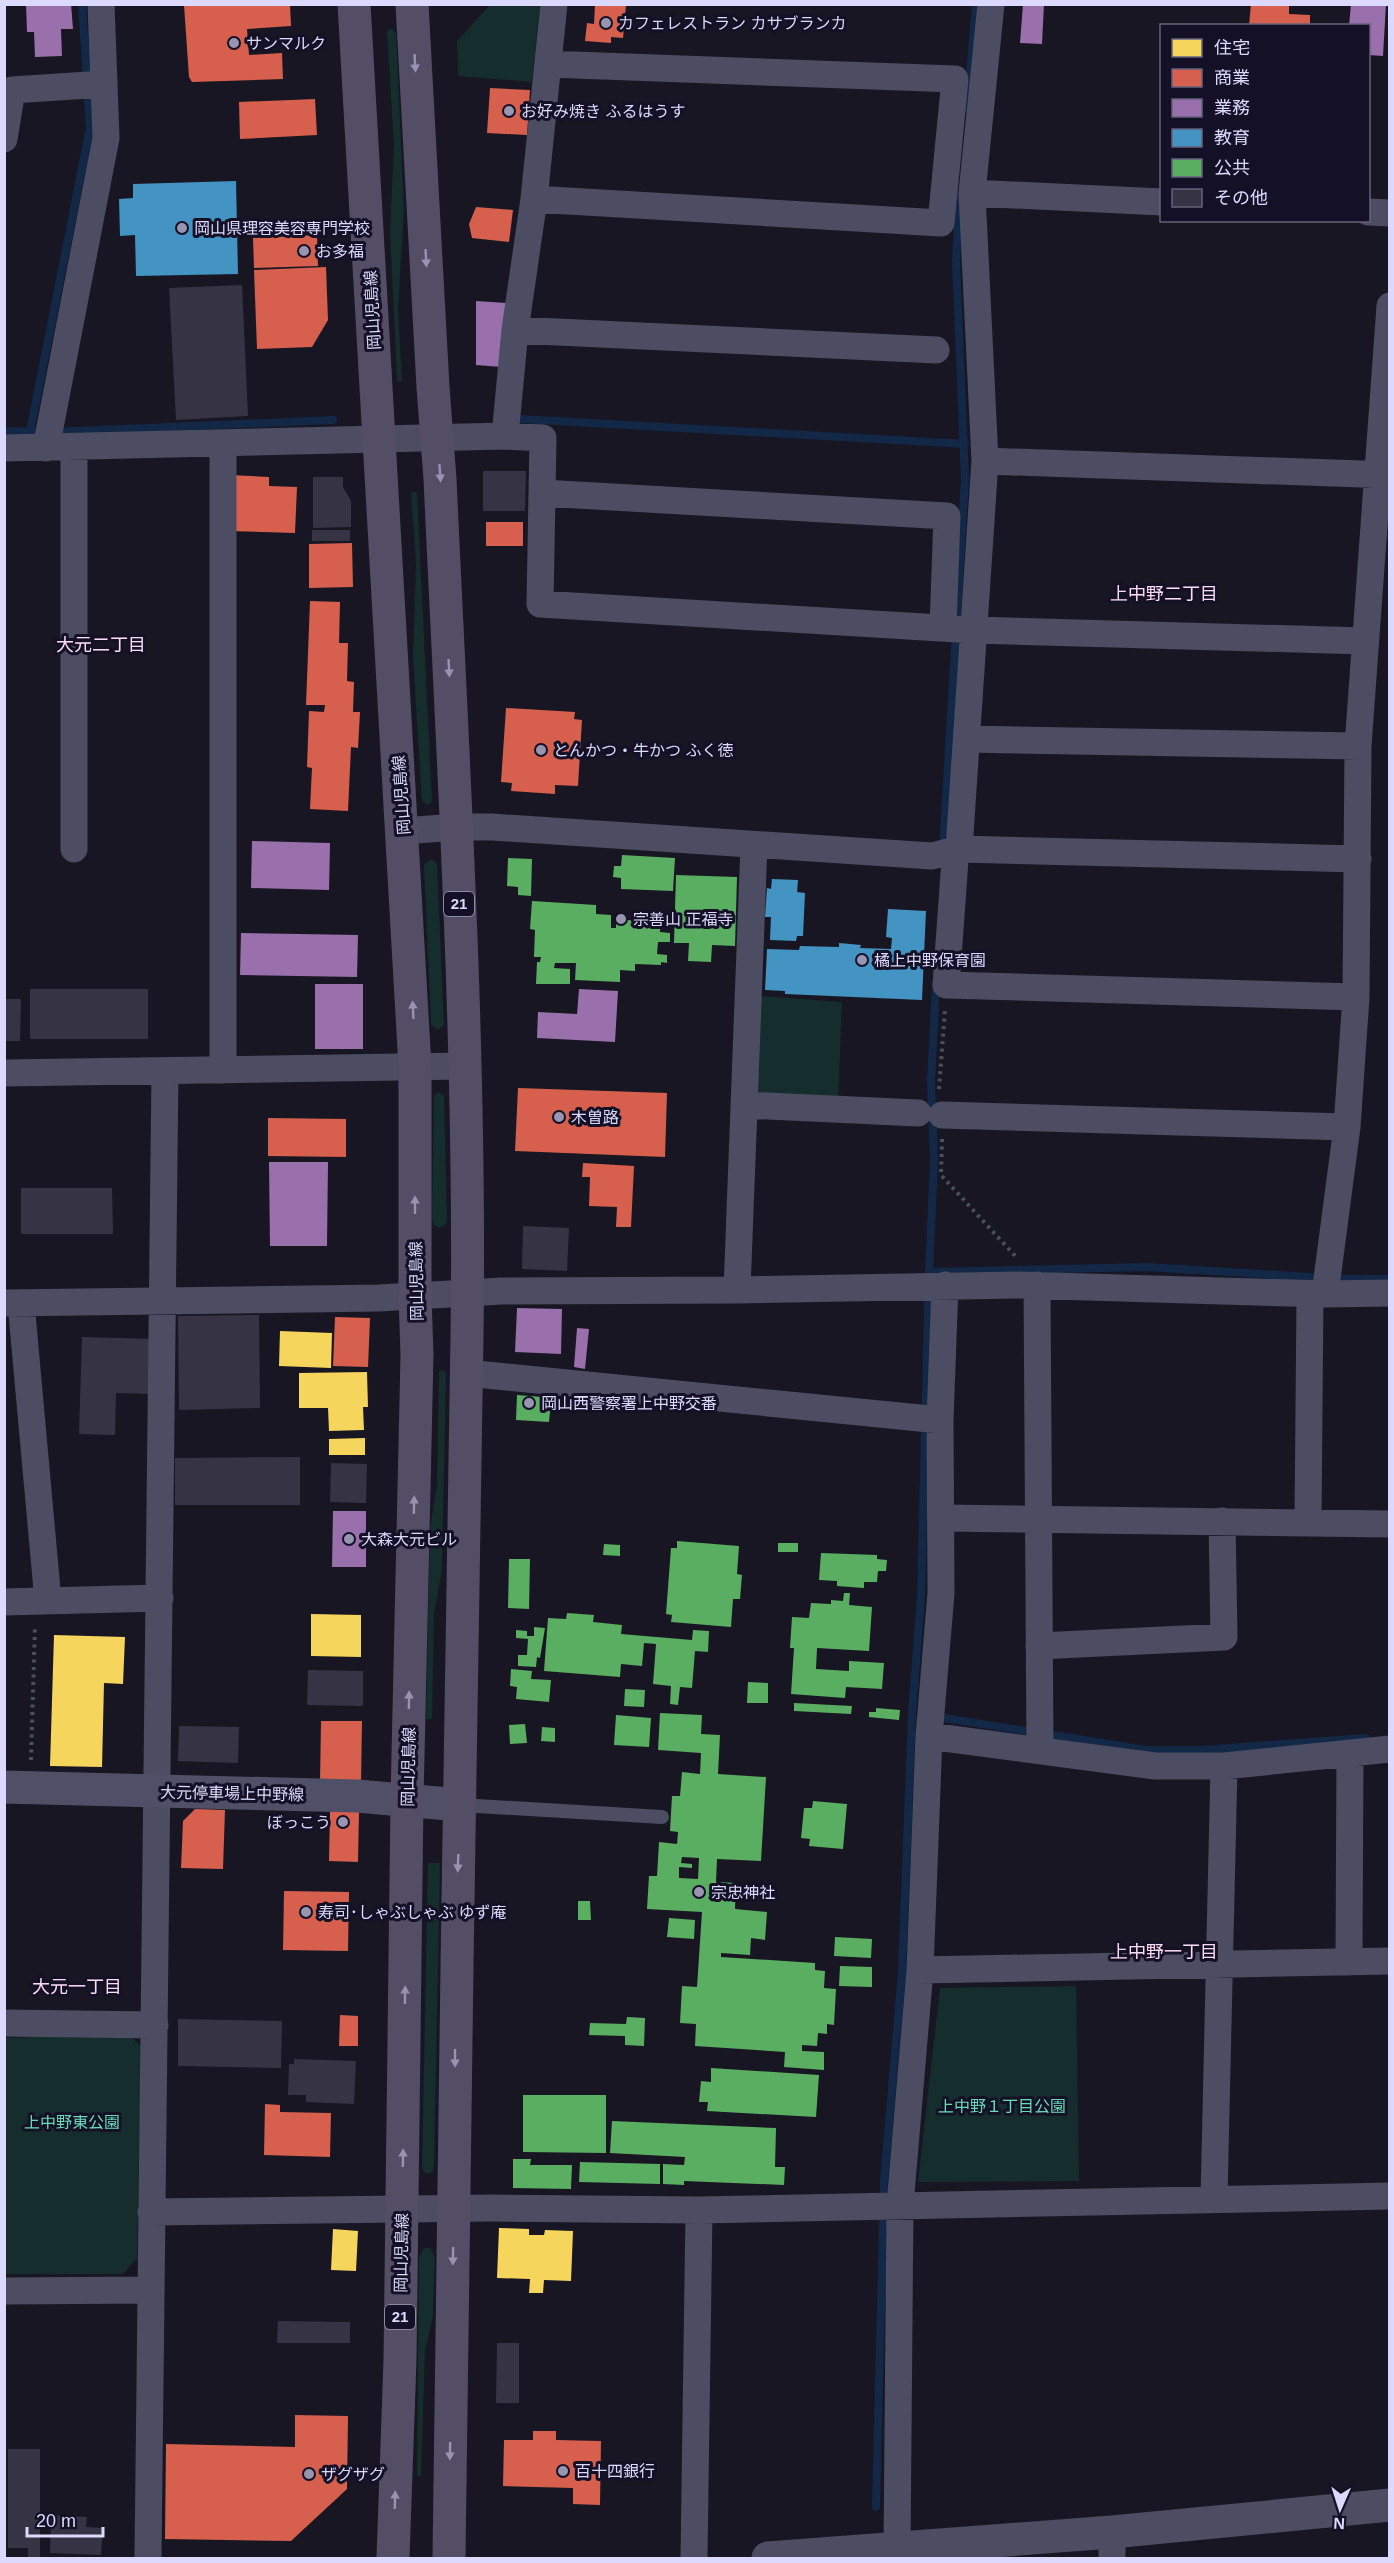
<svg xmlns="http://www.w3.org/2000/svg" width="1394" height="2563" viewBox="0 0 1394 2563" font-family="Arial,'Noto Sans JP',sans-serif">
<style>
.green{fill:#152d2c}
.homes{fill:#f6d55c}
.shops{fill:#d6604d}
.offices{fill:#9970ab}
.schools{fill:#4393c3}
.public{fill:#5aae61;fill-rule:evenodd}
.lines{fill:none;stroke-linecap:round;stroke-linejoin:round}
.stream{stroke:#122846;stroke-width:8}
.building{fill:#363444}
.path{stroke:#46525e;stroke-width:4;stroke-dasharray:3 4.5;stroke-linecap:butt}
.service{stroke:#4c4c62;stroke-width:14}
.minor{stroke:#4c4c62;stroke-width:27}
.tertiary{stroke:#4c4c62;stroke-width:33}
.secondary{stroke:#4f5068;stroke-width:33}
.primary{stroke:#544d66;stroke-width:33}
.oneway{fill:#9893b2}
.poi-dot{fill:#9795b0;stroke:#141127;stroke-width:2}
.labels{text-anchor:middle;stroke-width:6;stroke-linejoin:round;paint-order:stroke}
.shield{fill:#141127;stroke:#9f9dbd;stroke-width:1.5}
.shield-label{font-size:15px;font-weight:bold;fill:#dbd9fd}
.poi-label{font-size:16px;fill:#dbd9fd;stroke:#141127;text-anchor:start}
.street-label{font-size:16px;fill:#dbd9fd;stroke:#141127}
.park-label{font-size:16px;fill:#68dab8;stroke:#141127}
.neighbourhood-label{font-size:18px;fill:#fddbf2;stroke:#141127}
</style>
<rect width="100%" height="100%" fill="#181622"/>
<path class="green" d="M 490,5 L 540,5 L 532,82 L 458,76 L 457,41 Z
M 390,28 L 396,33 L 404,210 L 398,310 L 402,381 L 397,381 L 390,232 L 394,145 L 387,32 Z
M 411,492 L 417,492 L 432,801 L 428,805 L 422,801 L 413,657 L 416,565 Z
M 432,859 L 437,864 L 444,1025 L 438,1030 L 431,1025 L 424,864 Z
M 761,996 L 842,1002 L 838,1104 L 757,1096 Z
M 438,1092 L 444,1096 L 447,1221 L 445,1225 L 439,1228 L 434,1225 L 432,1219 L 434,1096 Z
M 443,1370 L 446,1373 L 442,1570 L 434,1613 L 432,1719 L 426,1719 L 430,1528 L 437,1485 L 439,1372 Z
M 428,1863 L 440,1863 L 434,2168 L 433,2172 L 426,2174 L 422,2168 Z
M 1076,1986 L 1079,2181 L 918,2182 L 940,1988 Z
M 128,2034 L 141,2046 L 137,2258 L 123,2274 L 5,2274 L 4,2038 Z
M 424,2248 L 430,2248 L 435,2257 L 433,2315 L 425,2351 L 421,2476 L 417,2475 L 417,2471 L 419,2257 Z"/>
<path class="homes" d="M 280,1331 L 332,1333 L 331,1368 L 279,1366 Z
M 367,1372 L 368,1407 L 363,1407 L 364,1430 L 329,1431 L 328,1408 L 299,1408 L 299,1373 Z
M 365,1438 L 365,1455 L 329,1455 L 329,1439 Z
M 311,1614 L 361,1615 L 361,1657 L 311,1656 Z
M 54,1635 L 125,1637 L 123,1684 L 104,1683 L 102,1767 L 50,1766 Z
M 499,2228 L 529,2229 L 529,2235 L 544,2235 L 545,2230 L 573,2231 L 571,2281 L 544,2280 L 543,2293 L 529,2293 L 530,2279 L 497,2278 Z
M 333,2229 L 358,2231 L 356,2271 L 331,2270 Z"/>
<path class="shops" d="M 238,4 L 290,4 L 291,26 L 247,29 L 249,55 L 282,53 L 283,79 L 192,82 L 189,77 L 184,5 L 207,5 L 207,6 Z
M 595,4 L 626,5 L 623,38 L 611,37 L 611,43 L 585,41 L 587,23 L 594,24 Z
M 1251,4 L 1289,4 L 1289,14 L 1310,15 L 1310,26 L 1249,26 Z
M 490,88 L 530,90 L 527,135 L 487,133 Z
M 315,99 L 317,135 L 240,139 L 239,102 Z
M 476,207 L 513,210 L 509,242 L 472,238 L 469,224 Z
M 317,235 L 318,266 L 254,268 L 253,238 Z
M 326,267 L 328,320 L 312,347 L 257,349 L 254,270 Z
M 230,475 L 269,477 L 269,486 L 297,487 L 295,533 L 228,531 Z
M 486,522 L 523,522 L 523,546 L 486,546 Z
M 352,543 L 353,587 L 309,588 L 309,544 Z
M 310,601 L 340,602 L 339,643 L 348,643 L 347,681 L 354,682 L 353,712 L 360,712 L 358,748 L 351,747 L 348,811 L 310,809 L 312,768 L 307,767 L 309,711 L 324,712 L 325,705 L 306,705 Z
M 506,708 L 575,712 L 574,719 L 582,720 L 578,786 L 555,785 L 555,794 L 511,791 L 512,783 L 501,782 Z
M 518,1088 L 667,1093 L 665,1157 L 515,1151 Z
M 268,1118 L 346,1119 L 346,1157 L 268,1156 Z
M 583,1163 L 634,1166 L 631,1227 L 616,1227 L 617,1207 L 589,1206 L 590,1177 L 582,1177 Z
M 335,1317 L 370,1318 L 368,1367 L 333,1366 Z
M 321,1721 L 362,1721 L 361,1784 L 320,1783 Z
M 195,1809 L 225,1810 L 223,1869 L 181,1868 L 183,1821 Z
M 330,1811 L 359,1812 L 358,1862 L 329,1861 Z
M 284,1891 L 349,1892 L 348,1951 L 283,1950 Z
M 340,2015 L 358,2016 L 358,2046 L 339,2046 Z
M 265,2104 L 280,2105 L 280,2112 L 331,2113 L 330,2157 L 264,2155 Z
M 295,2415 L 348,2416 L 347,2489 L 291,2541 L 165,2539 L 166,2444 L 295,2447 Z
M 533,2431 L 556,2431 L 556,2440 L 601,2441 L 600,2505 L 573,2504 L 573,2488 L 503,2486 L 504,2440 L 533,2440 Z"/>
<path class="offices" d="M 26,4 L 71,4 L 73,29 L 61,29 L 62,56 L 35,57 L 34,32 L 27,32 Z
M 1023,4 L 1044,4 L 1042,44 L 1020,43 Z
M 1351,4 L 1386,4 L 1383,56 L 1368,55 L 1368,26 L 1349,26 Z
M 476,301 L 506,303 L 501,367 L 476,365 Z
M 252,841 L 330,843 L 329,890 L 251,888 Z
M 241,933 L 358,935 L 357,977 L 240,975 Z
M 315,984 L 363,984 L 363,1049 L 315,1049 Z
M 579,989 L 618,991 L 615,1042 L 537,1038 L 538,1012 L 577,1014 Z
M 269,1162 L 328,1162 L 327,1246 L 270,1246 Z
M 517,1308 L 562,1309 L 561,1354 L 515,1352 Z
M 577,1328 L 589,1329 L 585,1369 L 574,1367 Z
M 333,1511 L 366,1511 L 366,1567 L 332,1567 Z"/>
<path class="schools" d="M 236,181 L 238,274 L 136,276 L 135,235 L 120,236 L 119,199 L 133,198 L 133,184 Z
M 772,879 L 798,880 L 797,892 L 805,893 L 803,936 L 797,936 L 796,941 L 770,940 L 771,917 L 765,917 L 767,888 L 771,889 Z
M 888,909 L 926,911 L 922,1000 L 785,994 L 785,991 L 765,990 L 767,949 L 799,950 L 800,946 L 839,947 L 839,943 L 861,945 L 860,948 L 891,949 L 892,938 L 886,937 Z"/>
<path class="public" d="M 622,855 L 675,858 L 673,891 L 621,889 L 621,878 L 613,877 L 614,866 L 621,866 Z
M 508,858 L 532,859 L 531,896 L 518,895 L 518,887 L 507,886 Z
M 676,875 L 737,877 L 735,946 L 712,945 L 711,962 L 688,961 L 689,943 L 674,943 Z
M 532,901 L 596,905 L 596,914 L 611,915 L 611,928 L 616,928 L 616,919 L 638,921 L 637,924 L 660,926 L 660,932 L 670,933 L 670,942 L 658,942 L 657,954 L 667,955 L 667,963 L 661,962 L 661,965 L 635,964 L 635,971 L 620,970 L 620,982 L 575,980 L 576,963 L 555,963 L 554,968 L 570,969 L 570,984 L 536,984 L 537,962 L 540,962 L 541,957 L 534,957 L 535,930 L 530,929 Z
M 517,1395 L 542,1397 L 541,1410 L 550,1411 L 549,1422 L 516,1420 Z
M 677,1541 L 739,1546 L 737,1574 L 742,1575 L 740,1599 L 733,1599 L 731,1627 L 671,1622 L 672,1615 L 666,1614 L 671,1548 L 677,1548 Z
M 778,1543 L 798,1543 L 798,1552 L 778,1552 Z
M 604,1544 L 620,1545 L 620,1556 L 603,1555 Z
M 821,1553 L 877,1555 L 877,1559 L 887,1560 L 886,1571 L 878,1571 L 877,1582 L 864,1582 L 864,1588 L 837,1586 L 837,1581 L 819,1580 Z
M 509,1559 L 530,1559 L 529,1609 L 508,1608 Z
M 844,1593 L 850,1593 L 849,1605 L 872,1607 L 869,1651 L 817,1648 L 816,1669 L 849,1671 L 849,1661 L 884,1663 L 882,1689 L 846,1687 L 845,1698 L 791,1694 L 794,1648 L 790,1648 L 792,1617 L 809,1618 L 811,1603 L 831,1604 L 831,1600 L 843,1601 Z
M 567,1613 L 594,1615 L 593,1622 L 622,1625 L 621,1634 L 692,1640 L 693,1630 L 709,1631 L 708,1652 L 695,1651 L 692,1688 L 680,1687 L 678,1705 L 670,1704 L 671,1686 L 653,1684 L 656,1644 L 644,1643 L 642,1666 L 621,1664 L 620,1677 L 544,1671 L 548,1618 L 566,1619 Z
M 534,1627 L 545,1628 L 540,1658 L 537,1657 L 536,1667 L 518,1666 L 518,1655 L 527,1655 L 528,1639 L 516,1638 L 516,1630 L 527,1631 L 527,1636 L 534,1636 Z
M 511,1669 L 532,1671 L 531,1679 L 551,1680 L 549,1702 L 516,1699 L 517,1687 L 510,1686 Z
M 748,1682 L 768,1683 L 768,1703 L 747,1703 Z
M 625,1689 L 645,1690 L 644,1707 L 624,1706 Z
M 794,1703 L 852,1706 L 851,1714 L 794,1711 Z
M 876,1708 L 900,1710 L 899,1720 L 869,1717 L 869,1712 L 876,1712 Z
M 660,1713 L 702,1715 L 701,1734 L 720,1735 L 718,1774 L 766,1777 L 761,1861 L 717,1859 L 716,1882 L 736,1883 L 735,1909 L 767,1912 L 765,1940 L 751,1938 L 750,1955 L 721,1953 L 721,1957 L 815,1963 L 815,1970 L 825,1971 L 824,1988 L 836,1989 L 834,2025 L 827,2024 L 827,2034 L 818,2033 L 817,2046 L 802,2045 L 802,2051 L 824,2052 L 824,2070 L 784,2067 L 785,2052 L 695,2046 L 696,2024 L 680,2023 L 682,1986 L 697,1987 L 702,1912 L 647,1909 L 649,1876 L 657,1876 L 659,1842 L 677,1844 L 678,1832 L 670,1831 L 672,1796 L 680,1796 L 682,1772 L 700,1774 L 701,1753 L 658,1750 ZM 682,1857 L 699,1858 L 698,1879 L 679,1878 L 679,1867 L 692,1868 L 692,1864 L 681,1863 Z
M 616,1715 L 651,1718 L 649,1747 L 614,1745 Z
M 525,1724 L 527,1743 L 510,1744 L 509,1725 Z
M 542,1727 L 555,1728 L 555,1742 L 541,1741 Z
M 813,1801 L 847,1804 L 843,1849 L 809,1846 L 810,1839 L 801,1838 L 804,1808 L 812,1808 Z
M 578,1901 L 590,1901 L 591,1920 L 578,1920 Z
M 669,1918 L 695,1920 L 694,1939 L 667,1937 Z
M 835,1937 L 872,1939 L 871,1958 L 834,1956 Z
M 840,1966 L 872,1967 L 872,1987 L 839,1986 Z
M 627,2017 L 645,2018 L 644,2046 L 625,2045 L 625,2036 L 589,2035 L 590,2023 L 626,2024 Z
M 711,2068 L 819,2075 L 816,2117 L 707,2111 L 708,2102 L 699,2102 L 701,2081 L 711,2082 Z
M 523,2095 L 606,2095 L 606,2153 L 523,2152 Z
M 612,2121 L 776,2128 L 775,2167 L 785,2167 L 784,2185 L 684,2181 L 684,2185 L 663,2184 L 663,2164 L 684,2165 L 685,2157 L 610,2153 Z
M 513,2159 L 531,2159 L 530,2165 L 572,2165 L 571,2189 L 513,2188 Z
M 580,2162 L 660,2164 L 660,2184 L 579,2182 Z"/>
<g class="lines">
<path class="stream" d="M 967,109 L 976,4
M 520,419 L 965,444
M 4,431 L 35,432
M 30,432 L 90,127 L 82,4
M 53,432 L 333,420
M 943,849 L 965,479 L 956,261 L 960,196
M 929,1272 L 1147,1267 L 1342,1279 L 1390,1279
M 944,1718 L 1146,1750 L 1202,1750 L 1366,1738
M 876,2507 L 884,2181 L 902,1972 L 912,1714 L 921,1597 L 929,1272 L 934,1160 L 931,1081 L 936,984"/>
</g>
<path class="building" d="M 242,285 L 248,416 L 176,420 L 169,288 Z
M 483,471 L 526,471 L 525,511 L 483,511 Z
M 313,477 L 343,477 L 343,487 L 351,501 L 351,527 L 313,528 Z
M 312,530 L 350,530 L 350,541 L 312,541 Z
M 30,989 L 148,989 L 148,1039 L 30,1039 Z
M 4,999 L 21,999 L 20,1041 L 4,1041 Z
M 21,1188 L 112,1188 L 113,1234 L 21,1234 Z
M 523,1226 L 569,1228 L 567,1271 L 522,1269 Z
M 259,1315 L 260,1408 L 179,1410 L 178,1316 Z
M 82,1337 L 155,1339 L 153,1394 L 116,1393 L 115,1435 L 79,1434 Z
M 300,1457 L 300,1505 L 175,1505 L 175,1458 Z
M 331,1463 L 367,1464 L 366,1503 L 330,1502 Z
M 308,1670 L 363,1671 L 363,1706 L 307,1705 Z
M 179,1726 L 239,1727 L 238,1763 L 178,1761 Z
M 178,2019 L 282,2021 L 281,2068 L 178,2066 Z
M 294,2059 L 356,2061 L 354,2104 L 306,2102 L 306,2095 L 288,2095 L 289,2064 L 294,2064 Z
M 278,2321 L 350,2322 L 350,2343 L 277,2343 Z
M 497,2343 L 519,2343 L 519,2403 L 496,2403 Z
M 8,2449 L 40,2449 L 40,2558 L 28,2558 L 28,2548 L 8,2548 Z
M 51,2515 L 87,2517 L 86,2527 L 103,2528 L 101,2555 L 50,2553 Z"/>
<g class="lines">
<path class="path" d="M 939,1089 L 945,1010
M 942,1139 L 941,1175 L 1017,1258
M 31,1760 L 35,1627"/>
<path class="service" d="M 460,1805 L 662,1817"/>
<path class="minor" d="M 991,4 L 972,193 L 985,461 L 959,849 L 955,860 L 946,985 L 1356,997
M 4,139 L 12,90 L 104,84
M 972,193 L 1162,202
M 534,199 L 941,223 L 955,79 L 548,64
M 1368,212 L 1390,213
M 515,330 L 936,350
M 505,436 L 515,330 L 534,199 L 554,4
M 74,447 L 74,849
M 4,448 L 505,436 L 543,438 L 540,604 L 974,630 L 1364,641
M 46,448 L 106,138 L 101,4
M 985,461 L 1390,475
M 542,493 L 947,516 L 943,628
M 967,739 L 1358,746
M 403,831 L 456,827 L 492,827 L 932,856 L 959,849 L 1358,859
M 223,1070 L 223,443
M 4,1073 L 465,1066
M 744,1105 L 918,1113
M 942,1115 L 1347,1127
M 1037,1285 L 1040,1750
M 737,1290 L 754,845
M 1325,1294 L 1347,1127 L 1356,997 L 1358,746 L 1390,306
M 4,1303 L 379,1298 L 502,1291 L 737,1290 L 1020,1285 L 1325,1294 L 1390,1293
M 21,1303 L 48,1601
M 466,1373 L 940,1420
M 942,1518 L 1390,1524
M 1308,1522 L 1310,1294
M 4,1602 L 160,1598
M 1039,1646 L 1224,1637 L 1222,1521
M 929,1736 L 1155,1766 L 1224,1766 L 1390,1749
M 1349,1962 L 1350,1753
M 920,1970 L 1390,1961
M 4,2023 L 155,2025
M 1214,2198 L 1224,1766
M 151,2212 L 489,2208 L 699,2210 L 1390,2196
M 4,2291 L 149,2290
M 897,2549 L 900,2205 L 920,1970 L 929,1736 L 941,1593 L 940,1420 L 945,1285
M 148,2558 L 165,1071
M 694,2558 L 699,2210
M 1112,2558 L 1112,2532"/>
<path class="tertiary" d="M 768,2558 L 1112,2532 L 1390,2505"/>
<path class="secondary" d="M 4,1787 L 357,1796 L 460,1805"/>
<path class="primary" d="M 354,4 L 415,1067 L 415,1296 L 417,1355 L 407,1800 L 400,2360 L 393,2558
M 412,4 L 433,387 L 440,479 C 453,764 471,1050 467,1336 C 462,1743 452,2151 449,2558"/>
</g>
<defs><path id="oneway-solid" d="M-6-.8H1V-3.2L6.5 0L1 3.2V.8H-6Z" transform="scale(1.5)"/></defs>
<g class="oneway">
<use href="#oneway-solid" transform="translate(415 63) rotate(87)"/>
<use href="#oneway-solid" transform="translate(426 258) rotate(87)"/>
<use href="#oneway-solid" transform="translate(440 473) rotate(86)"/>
<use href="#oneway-solid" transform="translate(449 668) rotate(87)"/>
<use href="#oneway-solid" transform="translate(413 1010) rotate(-93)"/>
<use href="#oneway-solid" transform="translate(415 1205) rotate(-90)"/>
<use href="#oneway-solid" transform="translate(414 1505) rotate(-89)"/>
<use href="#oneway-solid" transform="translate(409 1700) rotate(-89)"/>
<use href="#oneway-solid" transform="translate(458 1863) rotate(92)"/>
<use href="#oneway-solid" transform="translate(405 1995) rotate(-89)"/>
<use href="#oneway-solid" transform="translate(455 2058) rotate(90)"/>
<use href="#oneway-solid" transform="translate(403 2158) rotate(-89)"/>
<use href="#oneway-solid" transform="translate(453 2256) rotate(91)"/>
<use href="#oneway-solid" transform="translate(450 2451) rotate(91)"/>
<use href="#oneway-solid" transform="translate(395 2500) rotate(-88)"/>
</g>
<g class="poi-dot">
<circle cx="606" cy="23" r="6"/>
<circle cx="234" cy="43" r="6"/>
<circle cx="509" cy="111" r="6"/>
<circle cx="182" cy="228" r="6"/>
<circle cx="304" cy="251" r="6"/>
<circle cx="541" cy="750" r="6"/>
<circle cx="621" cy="919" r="6"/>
<circle cx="862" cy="960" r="6"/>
<circle cx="559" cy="1117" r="6"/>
<circle cx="529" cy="1403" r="6"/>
<circle cx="349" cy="1539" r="6"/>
<circle cx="343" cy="1822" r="6"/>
<circle cx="699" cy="1892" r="6"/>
<circle cx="306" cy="1912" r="6"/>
<circle cx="563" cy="2471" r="6"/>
<circle cx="309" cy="2474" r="6"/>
</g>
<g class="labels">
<g class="shield">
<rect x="444" y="892" width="30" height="24" rx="4.5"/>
<rect x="385" y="2305" width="30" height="24" rx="4.5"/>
</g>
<g class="shield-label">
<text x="459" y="909">21</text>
<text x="400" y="2322">21</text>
</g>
<g class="poi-label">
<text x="618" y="29">カフェレストラン カサブランカ</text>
<text x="246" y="49">サンマルク</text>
<text x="521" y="117">お好み焼き ふるはうす</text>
<text x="194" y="234">岡山県理容美容専門学校</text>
<text x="316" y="257">お多福</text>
<text x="553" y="756">とんかつ・牛かつ ふく徳</text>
<text x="633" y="925">宗善山 正福寺</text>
<text x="874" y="966">橘上中野保育園</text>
<text x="571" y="1123">木曽路</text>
<text x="541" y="1409">岡山西警察署上中野交番</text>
<text x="361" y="1545">大森大元ビル</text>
<text x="331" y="1828" text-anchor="end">ぼっこう</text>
<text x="711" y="1898">宗忠神社</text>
<text x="318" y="1918">寿司･しゃぶしゃぶ ゆず庵</text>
<text x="575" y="2477">百十四銀行</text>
<text x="321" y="2480">ザグザグ</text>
</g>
<g class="street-label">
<text transform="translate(372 310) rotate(-93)" y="6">岡山児島線</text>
<text transform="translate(401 795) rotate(-94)" y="6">岡山児島線</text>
<text transform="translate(416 1281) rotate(-91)" y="6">岡山児島線</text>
<text transform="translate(408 1767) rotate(-89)" y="6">岡山児島線</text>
<text transform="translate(232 1793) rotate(1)" y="6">大元停車場上中野線</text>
<text transform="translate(401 2253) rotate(-89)" y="6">岡山児島線</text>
</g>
<g class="park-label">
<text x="1002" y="2112">上中野１丁目公園</text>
<text x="72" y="2128">上中野東公園</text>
</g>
<g class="neighbourhood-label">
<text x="1164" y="600">上中野二丁目</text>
<text x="101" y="651">大元二丁目</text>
<text x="1164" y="1958">上中野一丁目</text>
<text x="77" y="1993">大元一丁目</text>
</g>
</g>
<rect width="1394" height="2563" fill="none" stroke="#dbd9fd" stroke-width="12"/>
<rect x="1160" y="24" width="210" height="198" fill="#141127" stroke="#64617d" stroke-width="1.5"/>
<rect x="1172" y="39" width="30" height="18" fill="#f6d55c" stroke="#64617d" stroke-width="1.5"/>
<text x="1214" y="54" font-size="18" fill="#dbd9fd">住宅</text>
<rect x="1172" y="69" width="30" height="18" fill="#d6604d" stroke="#64617d" stroke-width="1.5"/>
<text x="1214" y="84" font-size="18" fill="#dbd9fd">商業</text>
<rect x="1172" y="99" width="30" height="18" fill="#9970ab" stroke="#64617d" stroke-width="1.5"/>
<text x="1214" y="114" font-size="18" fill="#dbd9fd">業務</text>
<rect x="1172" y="129" width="30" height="18" fill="#4393c3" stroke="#64617d" stroke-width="1.5"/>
<text x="1214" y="144" font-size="18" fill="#dbd9fd">教育</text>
<rect x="1172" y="159" width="30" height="18" fill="#5aae61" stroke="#64617d" stroke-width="1.5"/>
<text x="1214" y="174" font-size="18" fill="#dbd9fd">公共</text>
<rect x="1172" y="189" width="30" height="18" fill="#363444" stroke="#64617d" stroke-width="1.5"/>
<text x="1214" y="204" font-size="18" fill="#dbd9fd">その他</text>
<g transform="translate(1340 2509) rotate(183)" stroke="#141127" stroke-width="4.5" paint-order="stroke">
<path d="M0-4.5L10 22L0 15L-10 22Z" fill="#dbd9fd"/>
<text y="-9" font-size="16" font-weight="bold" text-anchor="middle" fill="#dbd9fd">N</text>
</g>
<path d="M27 2527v9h76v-9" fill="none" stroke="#dbd9fd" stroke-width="3"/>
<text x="36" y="2527" font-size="18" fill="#dbd9fd" stroke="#141127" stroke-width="4.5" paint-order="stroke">20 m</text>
</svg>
